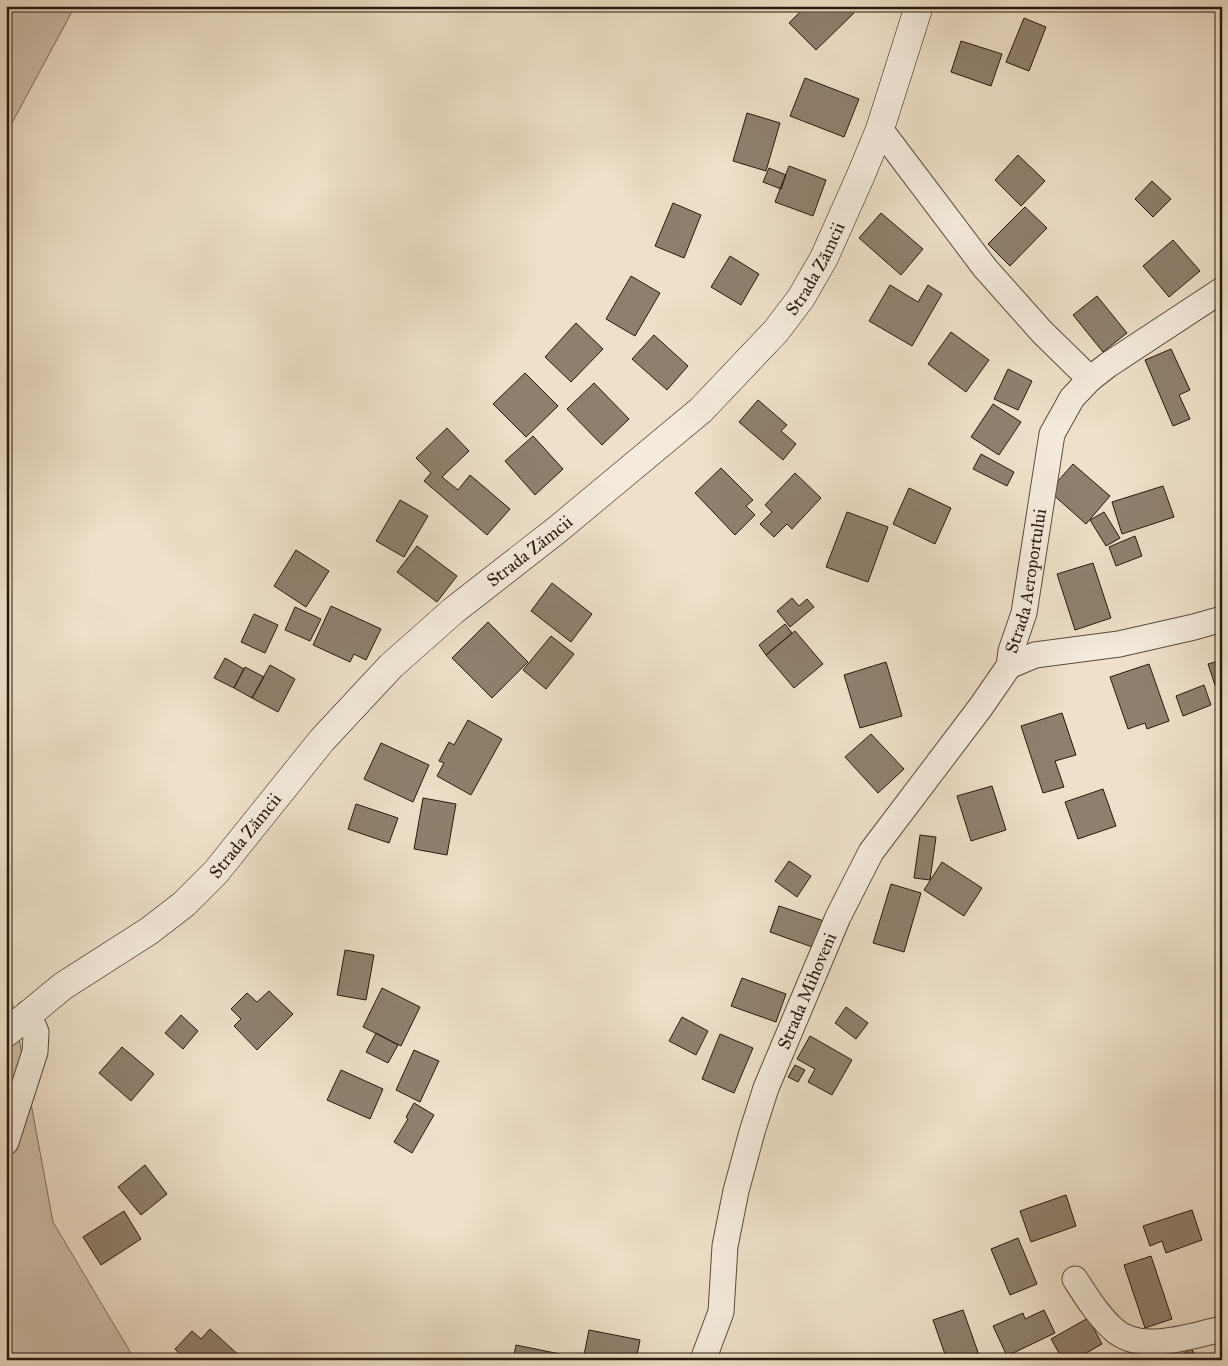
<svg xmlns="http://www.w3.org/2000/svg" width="1228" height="1366" viewBox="0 0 1228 1366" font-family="'IM FELL Great Primer',serif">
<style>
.green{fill:#cdbea9;stroke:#7b6b5a}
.building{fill:#8f806e;stroke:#29180c}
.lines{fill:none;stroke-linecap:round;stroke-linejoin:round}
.minor-casing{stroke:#5a4a3b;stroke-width:27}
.secondary-casing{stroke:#29180c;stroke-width:29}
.minor{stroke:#f4ebdc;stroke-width:25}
.secondary{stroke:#f4ebdc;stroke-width:28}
.labels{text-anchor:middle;stroke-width:5;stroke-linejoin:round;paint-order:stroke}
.street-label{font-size:18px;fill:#29180c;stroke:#f4ebdc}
</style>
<rect width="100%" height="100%" fill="#eee0c9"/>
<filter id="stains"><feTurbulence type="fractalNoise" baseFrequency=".004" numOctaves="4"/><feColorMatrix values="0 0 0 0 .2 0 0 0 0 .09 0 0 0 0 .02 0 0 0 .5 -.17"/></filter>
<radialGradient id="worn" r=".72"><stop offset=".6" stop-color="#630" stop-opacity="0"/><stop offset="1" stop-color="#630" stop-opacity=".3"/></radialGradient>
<path class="green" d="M 6,6 L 75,6 L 6,134 Z
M 6,957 L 10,990 L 53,1222 L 135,1360 L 6,1360 Z"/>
<path class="building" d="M 806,6 L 847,6 L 854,13 L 816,50 L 789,23 Z
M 1024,18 L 1046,27 L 1029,71 L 1006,62 Z
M 961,41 L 1002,54 L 991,86 L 951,72 Z
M 805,78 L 859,99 L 844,137 L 790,116 Z
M 747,113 L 780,123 L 766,171 L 733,161 Z
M 1018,155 L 1045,181 L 1021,206 L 995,180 Z
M 789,166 L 826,180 L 813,216 L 775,202 Z
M 769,168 L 786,175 L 781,189 L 763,182 Z
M 1152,181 L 1171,199 L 1153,217 L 1135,199 Z
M 673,203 L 701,215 L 684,258 L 655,246 Z
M 1025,207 L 1047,228 L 1010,266 L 988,244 Z
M 881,213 L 923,249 L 901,275 L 859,238 Z
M 1173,240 L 1200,271 L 1169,297 L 1143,266 Z
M 730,256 L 759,274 L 741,305 L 711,287 Z
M 631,276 L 660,293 L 635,336 L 606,319 Z
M 890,285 L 918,302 L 928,285 L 942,294 L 912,346 L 869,321 Z
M 1097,296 L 1127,333 L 1103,352 L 1073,315 Z
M 576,323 L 603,349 L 571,382 L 545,357 Z
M 951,332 L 989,360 L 966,392 L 928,364 Z
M 654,335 L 688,366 L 667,390 L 632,359 Z
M 1171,349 L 1190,390 L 1179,395 L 1190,419 L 1173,426 L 1145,360 Z
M 1008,369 L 1032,381 L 1018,410 L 994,399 Z
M 525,373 L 558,406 L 526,437 L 493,404 Z
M 594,383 L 629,419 L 602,445 L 567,409 Z
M 758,400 L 787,425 L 781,431 L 796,444 L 783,460 L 739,422 Z
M 993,404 L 1021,422 L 999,455 L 971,437 Z
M 447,428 L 469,451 L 442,477 L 458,490 L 470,475 L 510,509 L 487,535 L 424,481 L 431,473 L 416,458 Z
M 533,436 L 563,469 L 535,495 L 505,461 Z
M 981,454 L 1014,472 L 1007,486 L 973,469 Z
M 1073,464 L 1110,496 L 1086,524 L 1049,491 Z
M 721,468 L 753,500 L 746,506 L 755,515 L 735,535 L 695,493 Z
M 795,473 L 821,498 L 792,529 L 787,524 L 774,537 L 760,524 L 772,512 L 765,505 Z
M 1163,486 L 1174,517 L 1122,534 L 1112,502 Z
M 909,488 L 951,508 L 935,544 L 893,524 Z
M 400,500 L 428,516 L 404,557 L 376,541 Z
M 847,512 L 888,527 L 868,582 L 826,567 Z
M 1104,512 L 1120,538 L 1106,546 L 1090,520 Z
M 1135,536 L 1142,556 L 1116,566 L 1109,547 Z
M 417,546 L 457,576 L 437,602 L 397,572 Z
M 296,550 L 329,571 L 306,607 L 274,586 Z
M 1093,563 L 1111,618 L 1075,630 L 1057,574 Z
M 552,583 L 592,614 L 571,642 L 531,611 Z
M 792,598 L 799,606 L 807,599 L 814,607 L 790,627 L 777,611 Z
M 331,606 L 381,629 L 366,660 L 354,654 L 350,662 L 313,645 Z
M 295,607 L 321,619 L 310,641 L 285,630 Z
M 254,614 L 278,625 L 265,653 L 241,642 Z
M 488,622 L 528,662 L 492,698 L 452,658 Z
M 785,624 L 792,633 L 766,655 L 759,645 Z
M 795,631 L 823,664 L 794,688 L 766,655 Z
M 551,636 L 574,654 L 546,689 L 523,670 Z
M 225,658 L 244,669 L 234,688 L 214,678 Z
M 1222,660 L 1222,683 L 1215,685 L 1208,664 Z
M 886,662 L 902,716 L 860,728 L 844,675 Z
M 1149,664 L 1169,721 L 1147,729 L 1145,723 L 1128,729 L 1110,677 Z
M 270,665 L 295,679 L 278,712 L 252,698 Z
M 245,667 L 264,677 L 252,698 L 234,688 Z
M 1204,685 L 1211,705 L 1183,716 L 1176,696 Z
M 1062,713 L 1076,755 L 1055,761 L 1064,787 L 1043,793 L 1021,726 Z
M 468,720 L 502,739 L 471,795 L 437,776 L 444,763 L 439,761 L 449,742 L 454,745 Z
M 871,734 L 904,769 L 878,793 L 845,757 Z
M 381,743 L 429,765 L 413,802 L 364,779 Z
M 992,786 L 1006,830 L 971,841 L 957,796 Z
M 1103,789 L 1116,826 L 1078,839 L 1065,802 Z
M 423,798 L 456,804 L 447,855 L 414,849 Z
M 356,804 L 398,818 L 389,843 L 348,829 Z
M 920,835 L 936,837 L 930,880 L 914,878 Z
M 789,861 L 811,876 L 797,897 L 775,881 Z
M 942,862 L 982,888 L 964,916 L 924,890 Z
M 891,884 L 921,893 L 904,952 L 873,943 Z
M 779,906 L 824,921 L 815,948 L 770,932 Z
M 345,950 L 374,955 L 366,1000 L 337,995 Z
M 742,978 L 786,994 L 776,1022 L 731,1006 Z
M 382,988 L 420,1007 L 401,1046 L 363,1027 Z
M 269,991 L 293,1014 L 257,1050 L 234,1026 L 241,1019 L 231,1009 L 247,993 L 257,1002 Z
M 846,1007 L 868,1023 L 856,1039 L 835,1023 Z
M 181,1015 L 198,1031 L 183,1049 L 165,1033 Z
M 682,1017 L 708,1031 L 696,1055 L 669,1041 Z
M 376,1033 L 398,1045 L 388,1063 L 366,1052 Z
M 720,1034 L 753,1048 L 734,1093 L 702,1079 Z
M 810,1036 L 852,1060 L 832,1095 L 808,1082 L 815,1069 L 797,1059 Z
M 122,1047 L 154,1074 L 131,1101 L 99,1073 Z
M 414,1050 L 439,1061 L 420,1102 L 396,1090 Z
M 795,1065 L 805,1070 L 798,1082 L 788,1077 Z
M 341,1070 L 383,1089 L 370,1119 L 327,1100 Z
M 414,1103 L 434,1115 L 412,1153 L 394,1142 L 408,1119 L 406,1117 Z
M 145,1165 L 167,1194 L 141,1215 L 118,1187 Z
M 1066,1195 L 1076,1226 L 1031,1242 L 1020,1211 Z
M 1192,1210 L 1202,1240 L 1166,1253 L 1162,1241 L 1150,1246 L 1143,1226 Z
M 124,1211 L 141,1239 L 101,1265 L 83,1237 Z
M 1018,1238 L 1037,1284 L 1010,1295 L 991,1249 Z
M 1151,1256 L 1172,1319 L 1145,1328 L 1124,1265 Z
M 963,1310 L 980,1358 L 947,1360 L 933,1320 Z
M 1044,1310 L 1055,1333 L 1007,1356 L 993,1326 L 1023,1313 L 1025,1319 Z
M 1088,1318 L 1102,1344 L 1074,1360 L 1063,1360 L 1051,1339 Z
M 210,1329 L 242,1358 L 241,1360 L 186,1360 L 175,1349 L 192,1331 L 201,1339 Z
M 589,1330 L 640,1340 L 636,1360 L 583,1360 Z
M 516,1345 L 560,1354 L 558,1360 L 513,1360 Z
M 1191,1348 L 1198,1360 L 1174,1360 Z"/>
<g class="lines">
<g class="minor-casing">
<g id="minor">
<path d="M 880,129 L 985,268 L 1042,332 L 1090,379"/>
<path d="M 1009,666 L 1035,655 L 1119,644 L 1194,627 L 1222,619"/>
<path d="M 6,1142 L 35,1052 L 36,1032 L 28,1013"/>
<path d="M 1075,1279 C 1086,1296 1097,1314 1112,1328 C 1139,1355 1189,1336 1222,1329"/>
<path id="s1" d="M 703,1360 L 721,1312 L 725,1246 L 736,1191 L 752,1132 L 766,1088 L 838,917 L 871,852 L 980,708 L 1009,666 L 1011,651 L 1024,613 L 1052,434 L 1072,398 L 1090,379 L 1108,365 L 1222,290"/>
</g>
</g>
<g class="secondary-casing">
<g id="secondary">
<path id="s2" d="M 6,1033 L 63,986 L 149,931 L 184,904 L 216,872 L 322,740 L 391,666 L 453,611 L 558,529 L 701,410 L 776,331 L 801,298 L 824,258 L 861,175 L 880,129 L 919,6"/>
</g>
</g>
<use href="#minor" class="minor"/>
<use href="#secondary" class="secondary"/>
</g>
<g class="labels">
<g class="street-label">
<text dy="6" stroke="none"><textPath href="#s2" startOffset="1121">Strada Zămcii</textPath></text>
<text dy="6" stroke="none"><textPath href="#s2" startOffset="716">Strada Zămcii</textPath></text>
<text dy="6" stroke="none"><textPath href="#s1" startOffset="858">Strada Aeroportului</textPath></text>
<text dy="6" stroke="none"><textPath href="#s2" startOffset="312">Strada Zămcii</textPath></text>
<text dy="6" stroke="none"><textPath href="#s1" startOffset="386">Strada Mihoveni</textPath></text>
</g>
</g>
<rect width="1228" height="1366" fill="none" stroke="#eee0c9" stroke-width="25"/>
<rect x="8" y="8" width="1213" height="1351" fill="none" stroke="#29180c" stroke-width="2.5"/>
<rect x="12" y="12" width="1203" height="1341" fill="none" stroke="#29180c"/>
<rect width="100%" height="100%" filter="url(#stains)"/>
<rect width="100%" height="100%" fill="url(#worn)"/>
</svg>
